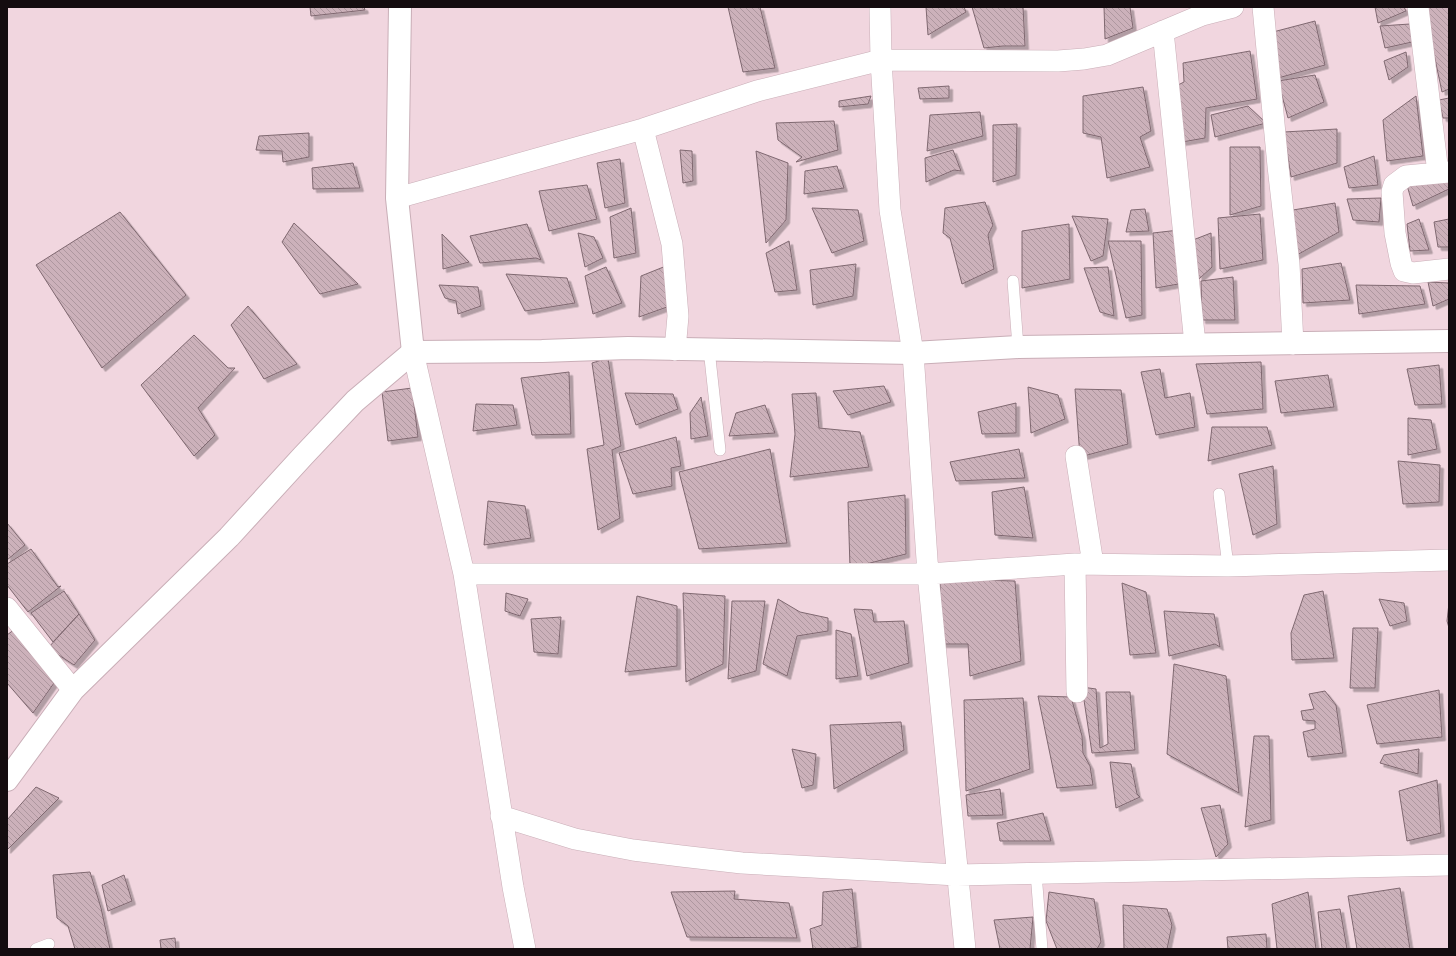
<svg xmlns="http://www.w3.org/2000/svg" width="1456" height="956" viewBox="0 0 1456 956" font-family="Karla,sans-serif">
<style>
.building{fill:url(#building-back-hatch);stroke:#7f6870;filter:url(#shadow)}
.lines{fill:none;stroke-linecap:round;stroke-linejoin:round}
.service-casing{stroke:#c9aeb7;stroke-width:12}
.minor-casing{stroke:#c9aeb7;stroke-width:22}
.tertiary-casing{stroke:#c9aeb7;stroke-width:24}
.secondary-casing{stroke:#c9aeb7;stroke-width:24}
.service{stroke:#fff;stroke-width:11}
.minor{stroke:#fff;stroke-width:21}
.tertiary{stroke:#fff;stroke-width:22}
.secondary{stroke:#fff;stroke-width:22}
</style>
<defs>
<pattern id="building-back-hatch" width="6" height="6" patternUnits="userSpaceOnUse"><rect width="6" height="6" fill="#ccb1ba"/><path d="M-1 5l2 2M0 0l6 6M5-1l2 2" fill="none" stroke="#ae979f"/></pattern>
<filter id="shadow"><feDropShadow dx="3.5" dy="3.5" stdDeviation="0" flood-color="#0004"/></filter>
</defs>
<rect width="100%" height="100%" fill="#f1d6df"/>
<path class="building" d="M 310,7 L 364,7 L 365,10 L 311,16 Z
M 728,7 L 760,7 L 775,68 L 743,72 Z
M 926,7 L 964,7 L 966,12 L 928,35 Z
M 972,7 L 1023,7 L 1025,46 L 1003,46 L 984,48 Z
M 1104,7 L 1130,7 L 1133,28 L 1105,39 Z
M 1375,7 L 1404,7 L 1406,11 L 1378,23 Z
M 1424,7 L 1449,7 L 1449,89 L 1442,92 Z
M 1315,21 L 1325,65 L 1278,78 L 1273,32 Z
M 1410,24 L 1412,42 L 1385,48 L 1380,26 Z
M 1250,51 L 1257,99 L 1206,108 L 1205,138 L 1182,142 L 1178,85 L 1184,82 L 1183,63 Z
M 1406,52 L 1408,67 L 1389,80 L 1384,61 Z
M 1315,75 L 1324,102 L 1288,118 L 1278,81 Z
M 949,86 L 949,98 L 920,99 L 918,88 Z
M 1143,87 L 1151,131 L 1140,137 L 1150,167 L 1107,178 L 1101,137 L 1083,133 L 1083,96 Z
M 871,96 L 868,104 L 839,107 L 839,101 Z
M 1416,96 L 1423,156 L 1387,161 L 1383,120 Z
M 1449,98 L 1449,118 L 1443,118 L 1439,100 Z
M 1248,106 L 1266,123 L 1215,137 L 1211,115 Z
M 980,112 L 983,136 L 927,151 L 930,115 Z
M 834,121 L 838,150 L 796,162 L 802,157 L 778,140 L 776,123 Z
M 1017,124 L 1016,175 L 993,182 L 993,125 Z
M 1337,129 L 1337,163 L 1291,177 L 1284,132 Z
M 309,133 L 309,157 L 283,162 L 282,151 L 256,150 L 259,136 Z
M 1230,147 L 1260,147 L 1261,206 L 1230,215 Z
M 680,150 L 692,151 L 693,181 L 683,183 Z
M 953,150 L 961,171 L 954,170 L 926,182 L 925,158 Z
M 756,151 L 788,163 L 786,220 L 766,243 Z
M 1374,156 L 1378,185 L 1349,188 L 1344,167 Z
M 620,159 L 625,203 L 605,208 L 597,163 Z
M 353,163 L 360,188 L 313,189 L 312,168 Z
M 837,166 L 844,188 L 804,194 L 805,171 Z
M 1449,180 L 1449,189 L 1413,206 L 1406,182 Z
M 587,185 L 597,219 L 549,231 L 539,191 Z
M 1381,198 L 1379,222 L 1353,220 L 1347,199 Z
M 985,202 L 993,225 L 988,235 L 994,269 L 962,284 L 950,238 L 943,233 L 945,208 Z
M 1335,203 L 1339,232 L 1295,256 L 1293,210 Z
M 631,208 L 636,253 L 614,258 L 610,217 Z
M 812,208 L 858,210 L 864,241 L 832,253 Z
M 1145,209 L 1149,231 L 1126,232 L 1131,210 Z
M 120,212 L 186,295 L 102,368 L 36,265 Z
M 1260,214 L 1263,260 L 1220,269 L 1218,218 Z
M 1072,216 L 1108,219 L 1103,256 L 1091,261 Z
M 1419,219 L 1429,250 L 1410,251 L 1407,224 Z
M 1449,219 L 1449,247 L 1438,247 L 1434,222 Z
M 294,223 L 358,284 L 320,294 L 282,242 Z
M 527,224 L 541,260 L 536,258 L 480,263 L 470,236 Z
M 1069,224 L 1070,279 L 1022,288 L 1022,231 Z
M 1179,230 L 1184,283 L 1156,288 L 1153,233 Z
M 578,233 L 594,237 L 603,258 L 585,267 Z
M 1211,233 L 1212,267 L 1199,279 L 1193,240 Z
M 442,234 L 469,262 L 443,269 Z
M 789,241 L 797,290 L 775,292 L 766,253 Z
M 1108,241 L 1141,241 L 1142,315 L 1126,318 Z
M 1341,263 L 1350,300 L 1303,303 L 1302,269 Z
M 856,264 L 853,296 L 813,305 L 810,270 Z
M 666,266 L 667,307 L 639,317 L 641,276 Z
M 606,267 L 622,303 L 593,314 L 585,276 Z
M 1108,267 L 1114,316 L 1100,312 L 1084,268 Z
M 506,274 L 567,278 L 575,303 L 525,311 Z
M 1233,277 L 1235,320 L 1202,320 L 1201,281 Z
M 1428,282 L 1449,283 L 1449,299 L 1433,306 Z
M 439,285 L 478,287 L 481,306 L 458,314 L 456,301 L 445,298 Z
M 1356,285 L 1420,286 L 1425,304 L 1359,314 Z
M 248,306 L 297,364 L 264,379 L 231,325 Z
M 194,335 L 228,368 L 235,368 L 198,408 L 215,435 L 194,456 L 141,385 Z
M 608,358 L 621,446 L 612,450 L 620,518 L 598,530 L 587,449 L 604,445 L 592,363 Z
M 1261,362 L 1263,409 L 1207,414 L 1196,364 Z
M 1439,365 L 1442,404 L 1415,405 L 1407,369 Z
M 1160,369 L 1165,398 L 1190,393 L 1195,427 L 1156,435 L 1141,372 Z
M 569,372 L 571,434 L 532,435 L 521,378 Z
M 1328,375 L 1334,407 L 1281,413 L 1275,381 Z
M 884,386 L 891,402 L 848,415 L 833,391 Z
M 1028,387 L 1058,395 L 1065,419 L 1031,433 Z
M 412,388 L 418,437 L 388,441 L 382,392 Z
M 1075,389 L 1121,390 L 1128,444 L 1080,457 Z
M 625,393 L 673,394 L 678,409 L 636,425 Z
M 816,393 L 819,428 L 860,432 L 869,467 L 790,477 L 795,434 L 792,394 Z
M 701,397 L 708,436 L 691,439 L 690,413 Z
M 1016,403 L 1016,433 L 982,434 L 978,412 Z
M 476,404 L 513,405 L 517,425 L 473,431 Z
M 765,405 L 775,433 L 729,436 L 736,413 Z
M 1408,418 L 1431,420 L 1437,449 L 1408,455 Z
M 1212,427 L 1267,427 L 1272,445 L 1208,461 Z
M 676,437 L 681,466 L 671,468 L 672,486 L 633,494 L 619,453 Z
M 770,449 L 787,543 L 699,549 L 679,472 Z
M 1019,449 L 1025,478 L 956,481 L 950,462 Z
M 1398,461 L 1440,465 L 1439,502 L 1403,504 Z
M 1273,466 L 1277,524 L 1253,535 L 1239,474 Z
M 1024,487 L 1033,538 L 995,535 L 992,492 Z
M 905,495 L 906,554 L 850,568 L 848,502 Z
M 488,501 L 525,506 L 531,538 L 484,545 Z
M 7,523 L 25,545 L 7,560 Z
M 31,549 L 58,587 L 61,586 L 28,612 L 7,585 L 7,564 Z
M 940,579 L 1015,581 L 1021,661 L 970,676 L 968,644 L 942,644 Z
M 1122,583 L 1146,592 L 1156,653 L 1130,655 Z
M 64,591 L 79,614 L 53,642 L 31,613 Z
M 1323,591 L 1334,658 L 1292,660 L 1291,633 L 1304,595 Z
M 506,593 L 528,599 L 520,616 L 505,611 Z
M 683,593 L 725,596 L 723,664 L 686,682 Z
M 637,596 L 677,606 L 677,666 L 625,672 Z
M 778,599 L 800,612 L 828,618 L 828,631 L 797,636 L 787,676 L 763,664 Z
M 1379,599 L 1404,603 L 1407,621 L 1390,626 Z
M 732,601 L 765,601 L 756,671 L 728,679 Z
M 1449,603 L 1449,628 L 1447,621 Z
M 854,609 L 872,610 L 874,622 L 904,621 L 909,663 L 867,676 Z
M 1164,611 L 1214,614 L 1220,647 L 1215,644 L 1169,656 Z
M 79,614 L 95,640 L 74,665 L 48,648 Z
M 561,617 L 558,654 L 534,652 L 531,619 Z
M 1353,628 L 1378,628 L 1375,688 L 1350,688 Z
M 15,629 L 54,683 L 33,713 L 7,683 L 7,635 Z
M 836,630 L 851,634 L 858,676 L 836,679 Z
M 1174,664 L 1226,676 L 1239,793 L 1167,754 Z
M 1082,687 L 1096,689 L 1100,748 L 1108,744 L 1106,692 L 1130,692 L 1135,750 L 1092,753 Z
M 1439,690 L 1442,737 L 1377,744 L 1367,705 Z
M 1325,691 L 1336,705 L 1343,753 L 1308,757 L 1303,732 L 1315,729 L 1315,721 L 1303,720 L 1301,711 L 1314,709 L 1309,694 Z
M 1038,696 L 1071,697 L 1082,736 L 1083,753 L 1090,766 L 1093,785 L 1057,788 Z
M 1023,698 L 1030,769 L 966,791 L 964,700 Z
M 901,722 L 904,750 L 834,789 L 830,725 Z
M 1254,736 L 1269,736 L 1271,820 L 1245,827 Z
M 792,749 L 816,754 L 813,785 L 802,788 Z
M 1419,749 L 1418,774 L 1380,763 L 1384,755 Z
M 1110,762 L 1131,764 L 1137,794 L 1140,797 L 1116,808 Z
M 1437,780 L 1441,833 L 1407,841 L 1399,791 Z
M 36,787 L 59,798 L 7,850 L 7,820 Z
M 1000,789 L 1003,815 L 968,816 L 966,795 Z
M 1220,805 L 1228,844 L 1216,857 L 1201,808 Z
M 1043,813 L 1051,841 L 1000,841 L 997,823 Z
M 90,872 L 101,908 L 110,949 L 75,949 L 68,926 L 57,918 L 53,875 Z
M 124,875 L 132,901 L 108,911 L 102,885 Z
M 1400,888 L 1410,949 L 1357,949 L 1348,896 Z
M 852,889 L 858,947 L 845,949 L 813,949 L 810,929 L 822,925 L 823,892 Z
M 735,891 L 734,899 L 789,903 L 797,938 L 687,937 L 671,892 Z
M 1049,892 L 1094,899 L 1101,942 L 1097,949 L 1057,949 L 1046,921 Z
M 1308,892 L 1316,949 L 1277,949 L 1272,904 Z
M 1123,905 L 1167,909 L 1172,925 L 1167,949 L 1124,949 Z
M 1340,909 L 1347,949 L 1322,949 L 1318,912 Z
M 1033,917 L 1030,949 L 1000,949 L 994,920 Z
M 1266,934 L 1267,949 L 1228,949 L 1227,937 Z
M 175,938 L 176,949 L 161,949 L 160,940 Z"/>
<g class="lines">
<g class="service-casing">
<path id="service" d="M 1013,281 L 1018,347
M 709,349 L 720,450
M 1219,494 L 1228,566
M 1036,873 L 1042,949
M 36,949 L 49,944"/>
</g>
<g class="minor-casing">
<path id="minor" d="M 880,7 L 881,60 L 890,210 L 913,353 L 928,574 L 965,949
M 1263,7 L 1278,166 L 1289,264 L 1293,344
M 1418,7 L 1438,173 L 1449,172
M 1163,31 L 1195,344
M 643,129 L 672,244 L 678,316 L 675,350
M 1438,173 L 1406,176 L 1394,185 L 1392,192 L 1395,233 L 1401,263 L 1404,271 L 1413,273 L 1449,269
M 397,198 L 643,129 L 757,91 L 881,60 L 1058,61 L 1084,59 L 1107,55 L 1202,15 L 1233,7
M 413,352 L 464,574 L 513,887 L 525,949
M 1076,456 L 1093,564
M 1075,564 L 1077,692
M 464,574 L 928,574 L 1075,564 L 1228,566 L 1449,560
M 7,608 L 73,690
M 501,816 L 575,839 L 633,850 L 681,856 L 742,863 L 957,875 L 1449,865"/>
</g>
<g class="tertiary-casing">
<path id="tertiary" d="M 7,780 L 73,690 L 229,537 L 303,456 L 355,401 L 413,352"/>
</g>
<g class="secondary-casing">
<path id="secondary" d="M 400,7 L 397,198 L 413,352 L 542,351 L 628,348 L 913,353 L 1018,347 L 1449,341"/>
</g>
<use href="#service" class="service"/>
<use href="#minor" class="minor"/>
<use href="#tertiary" class="tertiary"/>
<use href="#secondary" class="secondary"/>
</g>
<rect width="1456" height="956" fill="none" stroke="#140c0f" stroke-width="16"/>
</svg>
